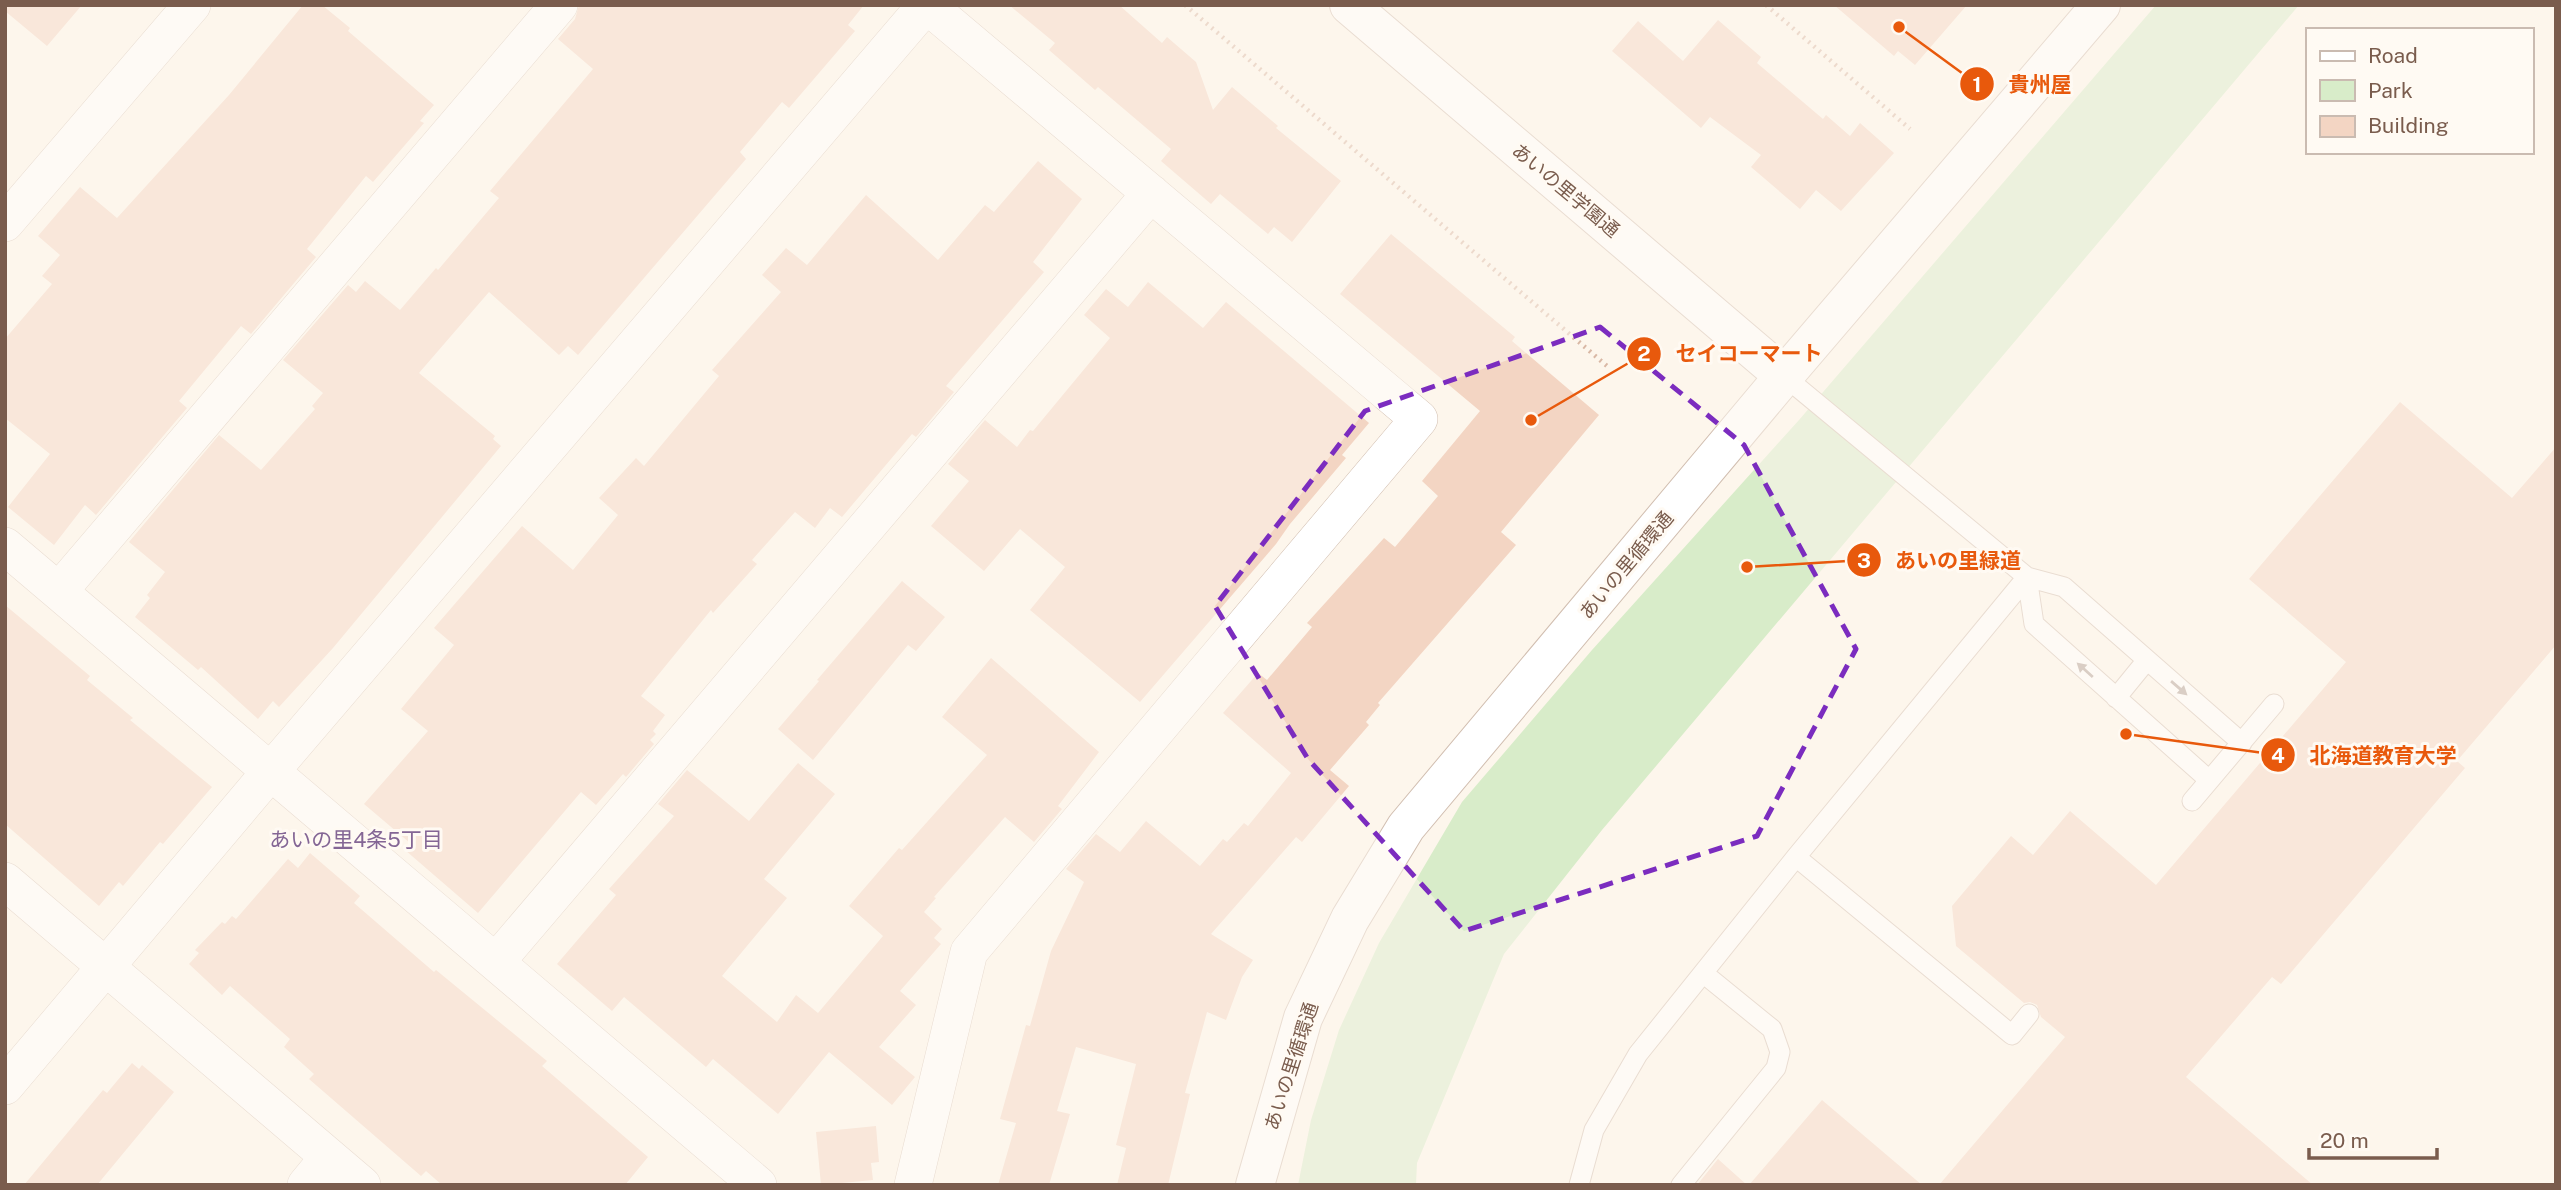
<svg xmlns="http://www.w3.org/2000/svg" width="2561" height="1190" viewBox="0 0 2561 1190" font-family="'Public Sans','Noto Sans JP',sans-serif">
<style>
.green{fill:#d8ecc9}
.building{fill:#f3d5c3}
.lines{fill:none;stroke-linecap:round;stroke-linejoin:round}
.service-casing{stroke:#d1beb0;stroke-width:21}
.minor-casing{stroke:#d1beb0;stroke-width:38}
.tertiary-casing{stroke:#d1beb0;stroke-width:40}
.path{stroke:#d9b8a5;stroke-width:4.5;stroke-dasharray:2 5;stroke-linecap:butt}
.service{stroke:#fff;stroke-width:19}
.minor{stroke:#fff;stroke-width:37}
.tertiary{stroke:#fff;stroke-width:38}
.oneway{fill:#af9d94}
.marked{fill:none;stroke:#7b2cbf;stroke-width:5;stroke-dasharray:14 9;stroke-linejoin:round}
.labels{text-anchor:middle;stroke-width:6;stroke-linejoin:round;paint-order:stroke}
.street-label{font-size:19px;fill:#7a5c4d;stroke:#fffaf3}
.neighbourhood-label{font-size:21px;fill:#846695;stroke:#fffaf3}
.leader{fill:none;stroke:#e8590c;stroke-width:2.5}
.callout-dot{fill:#e8590c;stroke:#fffaf3;stroke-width:2.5}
.mark-label{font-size:21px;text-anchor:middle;font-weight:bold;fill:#fff}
.callout-label{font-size:21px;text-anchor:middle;font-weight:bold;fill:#e8590c;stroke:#fffaf3;stroke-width:6;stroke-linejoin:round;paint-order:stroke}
</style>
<rect width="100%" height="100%" fill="#fdf6ec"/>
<path class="green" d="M 2156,5 L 2299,5 L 1602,830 L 1504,954 L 1417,1163 L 1416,1185 L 1298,1185 L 1311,1120 L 1339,1030 L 1379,943 L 1462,802 L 1592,650 L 1799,420 Z"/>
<path class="building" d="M 5,5 L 82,5 L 47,46 L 5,11 Z
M 303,5 L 322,5 L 350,28 L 348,31 L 434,105 L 420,121 L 424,123 L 373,182 L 366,176 L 307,249 L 316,257 L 251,334 L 241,326 L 179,401 L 187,408 L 96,515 L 85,505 L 54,545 L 8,507 L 50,454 L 5,418 L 5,339 L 52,284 L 42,276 L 60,255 L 38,236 L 80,187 L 117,218 L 229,95 Z
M 579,5 L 864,5 L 848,25 L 855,31 L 789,108 L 782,102 L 740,152 L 746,159 L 578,355 L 568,346 L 559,355 L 489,292 L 419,373 L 495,436 L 493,439 L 501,446 L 333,648 L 279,707 L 273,701 L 258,719 L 201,667 L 198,670 L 135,617 L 150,598 L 147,595 L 165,572 L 129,542 L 219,435 L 261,470 L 315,409 L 312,406 L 323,393 L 283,360 L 348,285 L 356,292 L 365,281 L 400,310 L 436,268 L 438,270 L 499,198 L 490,191 L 593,69 L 558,39 L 575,19 Z
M 1009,5 L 1119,5 L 1162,43 L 1167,37 L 1196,62 L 1213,110 L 1232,87 L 1278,126 L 1276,128 L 1341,181 L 1292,242 L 1274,227 L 1268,234 L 1220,194 L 1211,204 L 1161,161 L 1171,149 L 1098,87 L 1095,90 L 1049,50 L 1055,43 Z
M 1834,5 L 1967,5 L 1915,65 L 1898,51 L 1894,56 Z
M 1718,20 L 1761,57 L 1757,63 L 1823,119 L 1826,115 L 1850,136 L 1860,123 L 1894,153 L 1841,211 L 1816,190 L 1800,209 L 1751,167 L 1761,155 L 1710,117 L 1701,128 L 1612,51 L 1638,21 L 1683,61 Z
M 1038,161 L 1082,199 L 1033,262 L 1044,272 L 946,386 L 954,392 L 916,437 L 912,434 L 842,517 L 830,508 L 815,528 L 795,512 L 752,560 L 757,564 L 713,613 L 711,610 L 641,696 L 665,715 L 653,731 L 656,734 L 650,740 L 654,744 L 626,777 L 623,774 L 596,805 L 581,792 L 478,913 L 405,850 L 410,843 L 364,804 L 428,731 L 401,709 L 454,645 L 434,628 L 522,526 L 573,570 L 618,515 L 599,498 L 636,458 L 644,466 L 719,376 L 712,370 L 781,292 L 762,275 L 786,248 L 807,265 L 866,195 L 938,260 L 985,205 L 994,212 Z
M 1391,234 L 1515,337 L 1512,341 L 1599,415 L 1501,532 L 1516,545 L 1378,703 L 1380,705 L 1366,722 L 1369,725 L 1330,770 L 1349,786 L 1302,842 L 1296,837 L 1211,934 L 1253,960 L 1242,977 L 1226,1020 L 1207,1012 L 1185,1093 L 1190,1094 L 1168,1185 L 1117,1185 L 1126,1148 L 1116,1145 L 1136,1064 L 1076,1047 L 1057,1111 L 1070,1114 L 1049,1185 L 998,1185 L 1016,1123 L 1000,1119 L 1026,1025 L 1030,1026 L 1051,951 L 1084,882 L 1066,869 L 1096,834 L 1120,852 L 1146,821 L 1200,866 L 1223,839 L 1227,842 L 1244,823 L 1248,826 L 1291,773 L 1223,713 L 1258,673 L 1267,680 L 1312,627 L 1307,623 L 1384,538 L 1395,547 L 1438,496 L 1422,481 L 1480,411 L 1340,294 Z
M 1148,282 L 1203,328 L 1226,302 L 1369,423 L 1342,455 L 1346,458 L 1290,524 L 1276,544 L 1140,702 L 1030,610 L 1065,567 L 1020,529 L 984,571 L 931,526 L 969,481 L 948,464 L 985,420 L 1017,447 L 1030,430 L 1033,431 L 1110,338 L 1084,315 L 1106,289 L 1128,307 Z
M 2400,402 L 2512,498 L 2556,447 L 2556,645 L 2457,761 L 2465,768 L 2281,984 L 2272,977 L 2186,1077 L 2313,1185 L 1939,1185 L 2065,1037 L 2041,1017 L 2037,1005 L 2030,1002 L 2024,1003 L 1956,946 L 1952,906 L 2011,836 L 2033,855 L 2070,811 L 2156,885 L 2346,662 L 2249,579 Z
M 902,581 L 945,617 L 916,651 L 908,645 L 813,760 L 778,729 L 819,681 L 817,680 Z
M 5,605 L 90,676 L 87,680 L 133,718 L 130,720 L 212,787 L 163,844 L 160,842 L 123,886 L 119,882 L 99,906 L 5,824 Z
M 991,658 L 1099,752 L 1058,806 L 1062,809 L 1034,842 L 1005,817 L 934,897 L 936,898 L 924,912 L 942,929 L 934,938 L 941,944 L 900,991 L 916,1005 L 879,1047 L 915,1077 L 892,1105 L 829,1052 L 778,1114 L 713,1059 L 706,1067 L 624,997 L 612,1011 L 557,964 L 616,895 L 609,889 L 674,816 L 658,804 L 687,770 L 749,821 L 798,763 L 835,794 L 764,879 L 787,898 L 722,976 L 777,1022 L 796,995 L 818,1013 L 883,936 L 849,906 L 899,848 L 902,850 L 987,755 L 942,717 Z
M 310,853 L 360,896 L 354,903 L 434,972 L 436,970 L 547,1061 L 542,1066 L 648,1157 L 625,1185 L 442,1185 L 426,1171 L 421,1176 L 309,1079 L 314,1074 L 284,1047 L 290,1039 L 230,986 L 222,995 L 189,964 L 199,953 L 195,950 L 222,922 L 225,924 L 232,916 L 236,919 L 288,859 L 298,868 Z
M 132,1063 L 139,1069 L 142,1065 L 174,1092 L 97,1185 L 24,1185 L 103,1090 L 107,1093 Z
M 1822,1100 L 1922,1185 L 1749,1185 Z
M 876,1126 L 879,1162 L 871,1163 L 873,1180 L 821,1185 L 816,1132 Z
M 1718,1159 L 1747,1185 L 1697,1185 Z"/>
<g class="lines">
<g class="service-casing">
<path id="service" d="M 1784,376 L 2027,577 L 2064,587 L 2242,743
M 2027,577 L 2034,624 L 2209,780
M 2116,698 L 2147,660
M 2192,801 L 2274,704
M 1796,857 L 2012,1035 L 2029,1014
M 1579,1185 L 1594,1130 L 1638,1054 L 1796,857 L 2027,577
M 1681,1185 L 1776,1068 L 1780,1052 L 1772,1029 L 1703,973"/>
</g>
<g class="minor-casing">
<path id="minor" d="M 5,223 L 192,5
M 5,546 L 758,1185
M 59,591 L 559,5
M 5,881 L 362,1185
M 496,962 L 1151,193
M 5,1086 L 271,771 L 926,5
M 306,1185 L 329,1157
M 913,1185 L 969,952 L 1419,419 L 927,5"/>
</g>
<g class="tertiary-casing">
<path id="tertiary" d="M 1349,5 L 1784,376
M 1255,1185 L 1303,1018 L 1350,919 L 1406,827 L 1784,376 L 2101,5"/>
</g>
<path class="path" d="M 1185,5 L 1607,366
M 1766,5 L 1910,129"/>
<use href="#service" class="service"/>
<use href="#minor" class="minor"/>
<use href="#tertiary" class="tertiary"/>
</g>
<defs><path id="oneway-solid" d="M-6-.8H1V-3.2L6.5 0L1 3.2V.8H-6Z" transform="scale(1.75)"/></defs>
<g class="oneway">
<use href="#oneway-solid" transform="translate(2085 670) rotate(-138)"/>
<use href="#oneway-solid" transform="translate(2179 688) rotate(41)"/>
</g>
<path d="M0 0H2561V1190H0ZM 1600,327 L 1744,445 L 1856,649 L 1757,836 L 1464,931 L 1308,759 L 1215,606 L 1365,411 Z" fill="#fdf6ec" fill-opacity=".55" fill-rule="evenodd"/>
<path class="marked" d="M 1600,327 L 1744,445 L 1856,649 L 1757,836 L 1464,931 L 1308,759 L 1215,606 L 1365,411 Z"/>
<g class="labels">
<g class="street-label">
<text transform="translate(1566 190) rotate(40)" y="7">あいの里学園通</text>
<text transform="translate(1626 565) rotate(-50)" y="7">あいの里循環通</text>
<text transform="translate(1291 1066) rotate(-72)" y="7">あいの里循環通</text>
</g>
<g class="neighbourhood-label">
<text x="356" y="847">あいの里4条5丁目</text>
</g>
</g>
<path class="leader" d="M1899 27L1977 84M1531 420L1644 354M1747 567L1864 560M2126 734L2278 755"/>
<g class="callout-dot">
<circle cx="1899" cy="27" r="7"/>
<circle cx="1531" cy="420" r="7"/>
<circle cx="1747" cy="567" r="7"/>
<circle cx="2126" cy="734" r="7"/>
<circle cx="1977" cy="84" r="18"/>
<circle cx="1644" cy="354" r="18"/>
<circle cx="1864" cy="560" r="18"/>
<circle cx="2278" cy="755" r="18"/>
</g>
<g class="mark-label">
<text x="1977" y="92">1</text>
<text x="1644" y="361">2</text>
<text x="1864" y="568">3</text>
<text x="2278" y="763">4</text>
</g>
<g class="callout-label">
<text x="2040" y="92">貴州屋</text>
<text x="1749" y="361">セイコーマート</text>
<text x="1958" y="568">あいの里緑道</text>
<text x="2383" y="763">北海道教育大学</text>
</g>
<rect width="2561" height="1190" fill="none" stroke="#7a5c4d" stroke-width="14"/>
<rect x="2306" y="28" width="228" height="126" fill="#fffaf3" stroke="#cabbb1" stroke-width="2"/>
<rect x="2320" y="51" width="35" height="10" fill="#ffffff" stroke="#cabbb1" stroke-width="2"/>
<text x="2368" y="63" font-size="21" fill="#7a5c4d">Road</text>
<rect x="2320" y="80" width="35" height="21" fill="#d8ecc9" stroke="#cabbb1" stroke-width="2"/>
<text x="2368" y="98" font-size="21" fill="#7a5c4d">Park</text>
<rect x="2320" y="116" width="35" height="21" fill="#f3d5c3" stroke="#cabbb1" stroke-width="2"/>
<text x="2368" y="133" font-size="21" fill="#7a5c4d">Building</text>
<path d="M2309 1148v10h128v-10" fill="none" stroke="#7a5c4d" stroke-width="3.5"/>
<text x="2320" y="1148" font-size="21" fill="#7a5c4d" stroke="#fffaf3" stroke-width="5" paint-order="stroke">20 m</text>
</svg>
